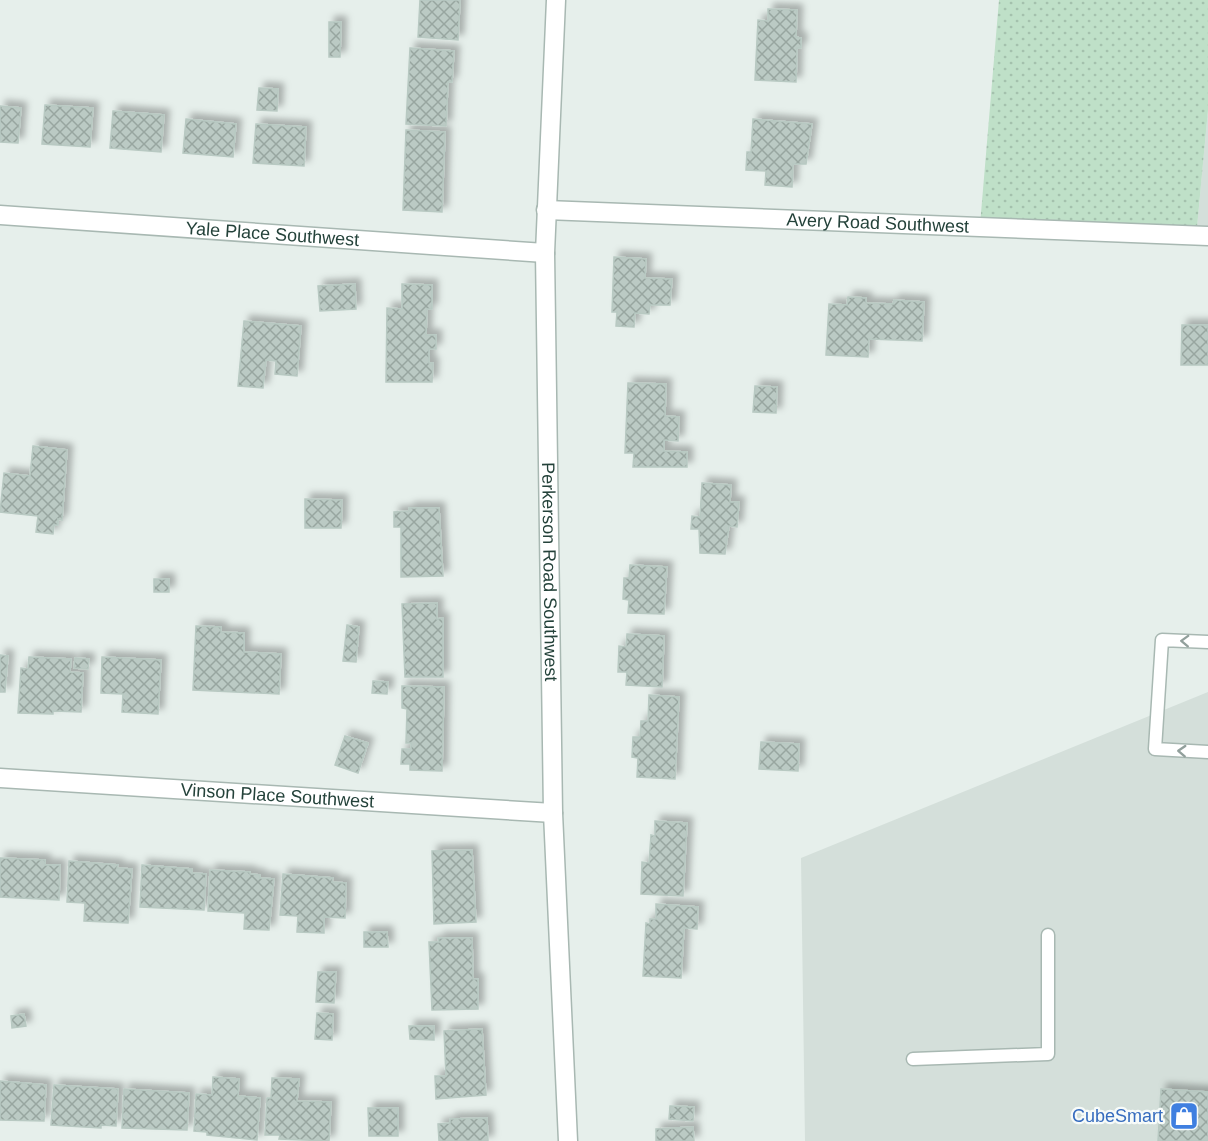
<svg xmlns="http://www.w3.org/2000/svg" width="1208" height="1141" viewBox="0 0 1208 1141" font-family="Helvetica,sans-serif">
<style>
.built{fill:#d4dfda}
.grass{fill:url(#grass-dots)}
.building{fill:url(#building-cross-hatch);stroke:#b8c9c2;stroke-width:1.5;filter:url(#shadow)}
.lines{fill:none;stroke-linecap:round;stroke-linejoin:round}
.service-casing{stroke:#a8b8b2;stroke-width:15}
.minor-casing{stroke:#a8b8b2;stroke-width:21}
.tertiary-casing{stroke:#a8b8b2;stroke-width:21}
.service{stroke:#fff;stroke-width:12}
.minor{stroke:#fff;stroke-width:18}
.tertiary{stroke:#fff;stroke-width:18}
.oneway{stroke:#92a09c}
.labels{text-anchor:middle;stroke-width:4.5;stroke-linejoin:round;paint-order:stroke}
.street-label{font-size:18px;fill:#24423a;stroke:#f7fbf9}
.shop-label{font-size:18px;fill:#366cbe;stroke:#f7fbf9;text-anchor:end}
</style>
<defs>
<pattern id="grass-dots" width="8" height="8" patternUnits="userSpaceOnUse" patternTransform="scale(1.5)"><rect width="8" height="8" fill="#bfe0c8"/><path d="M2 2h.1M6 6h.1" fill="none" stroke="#a4c1ad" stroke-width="1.8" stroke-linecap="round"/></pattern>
<pattern id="building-cross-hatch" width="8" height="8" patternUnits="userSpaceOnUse" patternTransform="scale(1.5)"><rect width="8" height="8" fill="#bbcac4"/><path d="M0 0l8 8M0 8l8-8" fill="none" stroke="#98a6a0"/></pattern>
<filter id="shadow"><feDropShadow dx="5.5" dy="-5.5" stdDeviation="3" flood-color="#0004"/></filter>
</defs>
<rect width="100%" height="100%" fill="#e6efeb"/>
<path class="built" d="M 1208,110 L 1208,239 L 1196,238 Z
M 1208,692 L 1208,1141 L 805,1141 L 801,858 Z"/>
<path class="grass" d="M 999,0 L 1208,0 L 1208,110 L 1196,238 L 980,225 Z"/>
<path class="building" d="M 420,0 L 460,0 L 458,40 L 418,37 Z
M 768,9 L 797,10 L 796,37 L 801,38 L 801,48 L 797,48 L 796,82 L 755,80 L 758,20 L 768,21 Z
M 329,22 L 341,22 L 340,57 L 329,57 Z
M 410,48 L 454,51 L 452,82 L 448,82 L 446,126 L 406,124 Z
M 259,88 L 278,89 L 277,111 L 257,110 Z
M 45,105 L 93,108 L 90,147 L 42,144 Z
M 0,106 L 21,108 L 18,143 L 0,142 Z
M 113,111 L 164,115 L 161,152 L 110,148 Z
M 186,119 L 236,124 L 233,157 L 183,153 Z
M 753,119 L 812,124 L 806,164 L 793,164 L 792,187 L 765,185 L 766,171 L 746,170 L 747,152 L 751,152 Z
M 256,124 L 306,127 L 304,166 L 253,163 Z
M 406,130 L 445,132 L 442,212 L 403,210 Z
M 614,257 L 646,259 L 645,278 L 672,279 L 670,305 L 650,305 L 649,314 L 635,313 L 634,327 L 616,326 L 617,312 L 612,312 Z
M 355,284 L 356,309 L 320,311 L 318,286 Z
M 402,284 L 432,285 L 432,309 L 427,309 L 426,335 L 436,335 L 436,349 L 429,349 L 429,363 L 433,363 L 432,382 L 386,382 L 387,308 L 402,309 Z
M 848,297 L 866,298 L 866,303 L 893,304 L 894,300 L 924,302 L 922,341 L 869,339 L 868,357 L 826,355 L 829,304 L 847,305 Z
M 244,321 L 301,326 L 297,376 L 275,374 L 276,361 L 266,360 L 263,388 L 238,386 Z
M 1182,325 L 1208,325 L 1208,365 L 1181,365 Z
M 628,383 L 666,384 L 665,416 L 679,417 L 678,441 L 664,440 L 664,451 L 687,452 L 687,467 L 633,467 L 634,453 L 625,453 Z
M 755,386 L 777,387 L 776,413 L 753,412 Z
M 33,446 L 67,450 L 62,520 L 58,519 L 58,525 L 54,525 L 53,534 L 36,532 L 38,516 L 0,512 L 4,473 L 30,476 Z
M 702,483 L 731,485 L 730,502 L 739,502 L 737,527 L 729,526 L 725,554 L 700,553 L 699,529 L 691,529 L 692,516 L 700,517 Z
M 305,499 L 342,500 L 341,528 L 305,528 Z
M 409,508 L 439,508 L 443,576 L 401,577 L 401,527 L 394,527 L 394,512 L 409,511 Z
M 630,565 L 667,567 L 664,614 L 628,613 L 629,600 L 623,599 L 624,578 L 629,578 Z
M 154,579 L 169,579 L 169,592 L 154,592 Z
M 437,603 L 437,619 L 443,618 L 443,677 L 405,677 L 402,604 Z
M 347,625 L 359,627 L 356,662 L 343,661 Z
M 196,626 L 221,627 L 221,632 L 244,633 L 244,652 L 281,654 L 279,694 L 193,690 Z
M 627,634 L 664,636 L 662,687 L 626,685 L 627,672 L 618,672 L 619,646 L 626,647 Z
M 0,655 L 8,656 L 5,692 L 0,692 Z
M 29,657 L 71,659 L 70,672 L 83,673 L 81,712 L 53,711 L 53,714 L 18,713 L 21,668 L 28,669 Z
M 102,657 L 161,660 L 158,714 L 122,712 L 123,694 L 101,693 Z
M 75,658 L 89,659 L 88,669 L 74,668 Z
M 373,681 L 388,682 L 387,694 L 372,693 Z
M 402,686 L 444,687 L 442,771 L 410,770 L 410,764 L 401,764 L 402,749 L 411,749 L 411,743 L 406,743 L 407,709 L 402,708 Z
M 649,695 L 679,697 L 675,779 L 637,777 L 638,758 L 632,757 L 633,737 L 640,737 L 641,721 L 648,721 Z
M 345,736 L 368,743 L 358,773 L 335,765 Z
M 761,742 L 799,744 L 798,771 L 759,769 Z
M 655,821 L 687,823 L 683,896 L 641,894 L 642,862 L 649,863 L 651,835 L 655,836 Z
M 472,850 L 476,922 L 434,924 L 432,851 Z
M 0,858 L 45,860 L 45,865 L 60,865 L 59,900 L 0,897 Z
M 69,861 L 118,865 L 117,868 L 132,869 L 128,923 L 84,921 L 85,903 L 67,902 Z
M 142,865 L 192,869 L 192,873 L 206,874 L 204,910 L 140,907 Z
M 210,870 L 250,872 L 250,874 L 260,875 L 260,878 L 274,879 L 269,930 L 244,929 L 245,913 L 208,911 Z
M 283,874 L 333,878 L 332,882 L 346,883 L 345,918 L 324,917 L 324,933 L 297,932 L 298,916 L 280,915 Z
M 656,904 L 698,907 L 697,929 L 684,928 L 681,978 L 643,976 L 646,923 L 650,924 L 650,919 L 656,919 Z
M 364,932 L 387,932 L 388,947 L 364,947 Z
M 438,938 L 472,938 L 473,979 L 478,979 L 478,1009 L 432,1010 L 429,942 L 439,942 Z
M 318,972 L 336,972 L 334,1003 L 316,1002 Z
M 317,1013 L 333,1014 L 332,1040 L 315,1039 Z
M 24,1014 L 26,1026 L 12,1028 L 11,1016 Z
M 409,1026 L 434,1026 L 434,1040 L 410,1039 Z
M 482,1029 L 486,1095 L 436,1099 L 435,1076 L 446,1076 L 444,1031 Z
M 213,1077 L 239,1079 L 238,1096 L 260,1098 L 257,1140 L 207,1135 L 207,1132 L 194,1131 L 196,1094 L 212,1095 Z
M 272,1078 L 299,1079 L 297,1101 L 331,1102 L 329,1141 L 279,1139 L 280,1135 L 265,1135 L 267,1098 L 271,1098 Z
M 0,1081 L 46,1085 L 44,1121 L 0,1120 Z
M 54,1085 L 118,1089 L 116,1126 L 101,1125 L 101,1128 L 51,1125 Z
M 124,1089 L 189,1093 L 187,1130 L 122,1128 Z
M 1161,1089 L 1208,1092 L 1208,1141 L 1158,1141 Z
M 670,1106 L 694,1107 L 693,1121 L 669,1119 Z
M 368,1108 L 398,1108 L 398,1136 L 369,1136 Z
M 487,1118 L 488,1141 L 439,1141 L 438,1124 L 450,1123 L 450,1119 Z
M 693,1127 L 694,1141 L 656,1141 L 656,1129 Z"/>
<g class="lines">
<g class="service-casing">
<path id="service" d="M 1208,642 L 1162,640 L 1155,749 L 1208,752
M 913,1059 L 1048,1054 L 1048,935"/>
</g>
<g class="minor-casing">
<g id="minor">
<path id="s1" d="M 546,210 L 1208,236"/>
<path id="s2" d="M 0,215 L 545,253"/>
<path id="s3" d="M 0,778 L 553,813"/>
</g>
</g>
<g class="tertiary-casing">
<g id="tertiary">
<path id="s4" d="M 556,0 L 545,253 L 553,813 L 568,1141"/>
</g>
</g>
<use href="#service" class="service"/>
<use href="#minor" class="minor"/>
<use href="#tertiary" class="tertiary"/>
</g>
<defs><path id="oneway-chevron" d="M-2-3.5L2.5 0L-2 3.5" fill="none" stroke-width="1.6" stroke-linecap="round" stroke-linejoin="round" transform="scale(1.5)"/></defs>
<g class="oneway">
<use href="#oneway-chevron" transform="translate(1185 641) rotate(-178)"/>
<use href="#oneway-chevron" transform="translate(1182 751) rotate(-177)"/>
</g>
<defs>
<g id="shop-square" transform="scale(1.5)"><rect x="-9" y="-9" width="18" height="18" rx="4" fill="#3f7fe0" stroke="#f7fbf9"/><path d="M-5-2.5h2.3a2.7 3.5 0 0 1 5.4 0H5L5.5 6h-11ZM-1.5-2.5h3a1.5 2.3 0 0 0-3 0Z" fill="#fff"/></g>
</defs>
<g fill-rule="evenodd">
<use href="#shop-square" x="1184" y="1116"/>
</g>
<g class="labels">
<g class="street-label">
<text dy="6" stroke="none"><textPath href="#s1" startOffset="332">Avery Road Southwest</textPath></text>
<text dy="6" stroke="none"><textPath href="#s2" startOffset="273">Yale Place Southwest</textPath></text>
<text dy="6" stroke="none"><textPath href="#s4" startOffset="572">Perkerson Road Southwest</textPath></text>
<text dy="6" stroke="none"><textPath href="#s3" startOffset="278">Vinson Place Southwest</textPath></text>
</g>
<g class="shop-label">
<text x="1163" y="1122">CubeSmart</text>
</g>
</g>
</svg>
